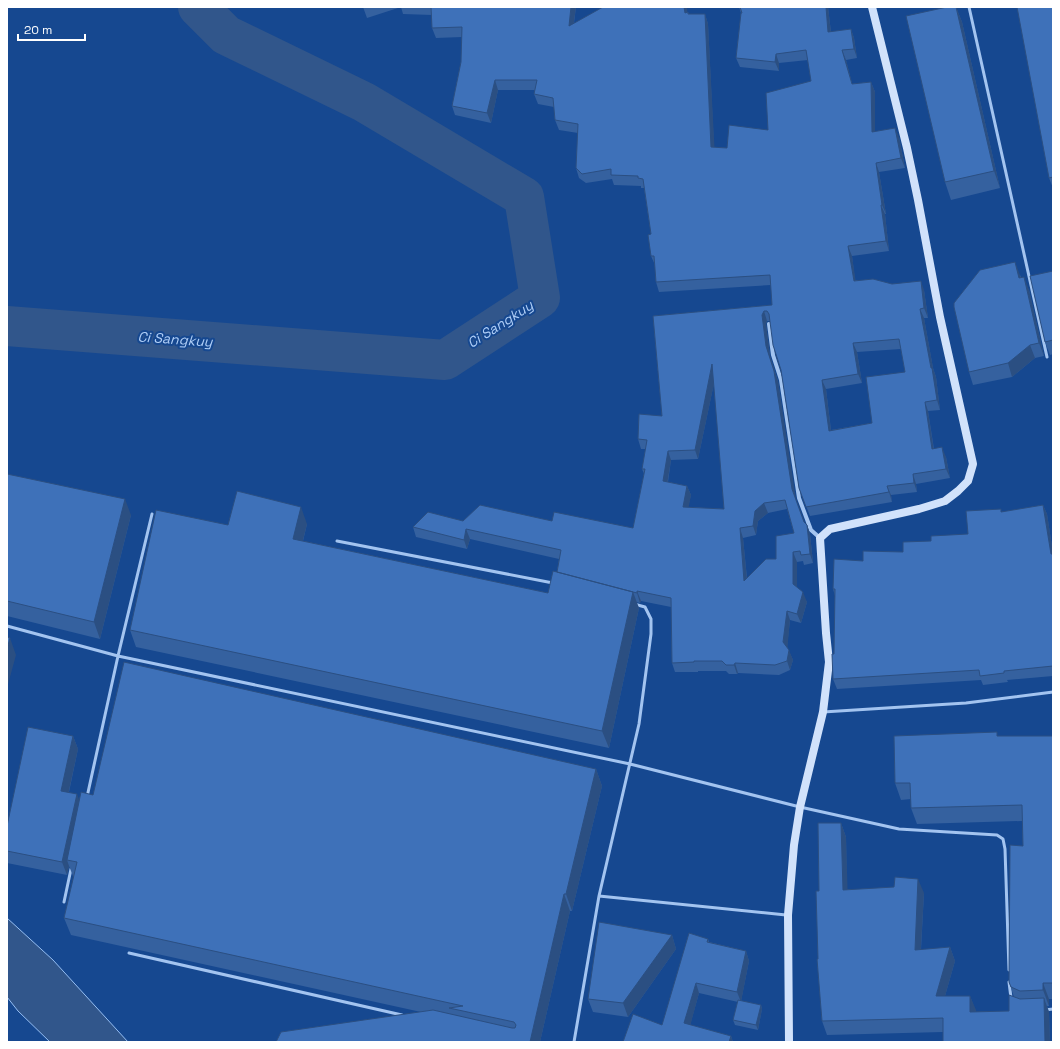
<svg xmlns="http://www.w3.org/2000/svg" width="1060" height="1049" viewBox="0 0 1060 1049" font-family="'Space Grotesk',sans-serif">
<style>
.water{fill:#31568b;stroke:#95bef3}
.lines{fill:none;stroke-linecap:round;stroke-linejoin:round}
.river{stroke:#31568b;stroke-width:40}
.lane{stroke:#a3c4f0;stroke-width:3}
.street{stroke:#a3c4f0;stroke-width:4}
.secondary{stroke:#d1e2fb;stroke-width:8}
.wall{fill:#35619f;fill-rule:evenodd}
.shaded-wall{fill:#2b4f82}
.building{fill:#3e71b9;stroke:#2b4f82;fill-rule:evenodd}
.labels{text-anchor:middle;stroke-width:4;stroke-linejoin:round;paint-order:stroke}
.water-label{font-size:14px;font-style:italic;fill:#afcef7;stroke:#164890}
</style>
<rect width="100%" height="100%" fill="#164890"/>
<path class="water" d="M 7,918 L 53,960 L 128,1042 L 50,1042 L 18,1011 L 7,997 Z"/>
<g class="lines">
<path class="river" d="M 7,326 L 445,360 L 540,298 L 524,197 L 364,102 L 226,35 L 198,7"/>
<path class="lane" d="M 969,7 L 1047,357
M 337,541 L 553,583
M 7,626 L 118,656 L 630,764 L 800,807 L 899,829 L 997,835 L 1003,839 L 1005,849 L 1009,970
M 823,712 L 966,703 L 1053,692
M 87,797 L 118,656 L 152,514
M 599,896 L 786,915
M 64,902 L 71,869
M 129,953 L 402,1015
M 1009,982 L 1011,998
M 1045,1010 L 1053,1009
M 574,1042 L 599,896 L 639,724 L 651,634 L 651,619 L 645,607 L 634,604"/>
<path class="street" d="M 769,324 L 773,355 L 781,380 L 799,498 L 811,530 L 820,538"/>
<path class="secondary" d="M 789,1042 L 788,915 L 794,845 L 800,807 L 823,712 L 829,662 L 826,633 L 820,538 L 830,529 L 919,509 L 945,501 L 958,491 L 968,481 L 973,464 L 940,317 L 918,200 L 907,148 L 872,7"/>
</g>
<path class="wall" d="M 363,7 L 576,7 L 574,23 L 688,12 L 689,14 L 705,14 L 708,24 L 714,147 L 727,148 L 768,130 L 811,81 L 808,60 L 779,63 L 779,71 L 740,67 L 736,58 L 741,13 L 739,7 L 828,7 L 831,32 L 851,29 L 854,38 L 857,58 L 846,60 L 852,84 L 871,82 L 875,92 L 875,131 L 899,137 L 905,168 L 879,172 L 886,214 L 885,214 L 889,251 L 852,256 L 855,280 L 892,284 L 924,290 L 928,318 L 924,318 L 933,368 L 936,377 L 940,410 L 928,411 L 934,449 L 946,457 L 950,478 L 916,484 L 917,492 L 891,495 L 892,502 L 810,516 L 799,488 L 781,370 L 770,321 L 767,321 L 766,324 L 770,356 L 778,381 L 795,498 L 804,522 L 807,525 L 810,534 L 813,563 L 804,565 L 803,561 L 797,562 L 797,587 L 807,602 L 801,623 L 790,620 L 787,647 L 793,660 L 790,670 L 779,675 L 738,673 L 737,674 L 729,674 L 726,671 L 698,671 L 698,672 L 675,672 L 672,663 L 671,607 L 641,601 L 640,603 L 636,602 L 639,608 L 609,748 L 136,647 L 130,630 L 228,525 L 307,524 L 303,541 L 548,593 L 557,572 L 559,559 L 470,539 L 467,549 L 416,537 L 413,527 L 463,521 L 552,521 L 633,528 L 644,474 L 642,469 L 646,449 L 641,449 L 638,439 L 662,416 L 653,316 L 772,305 L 771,285 L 659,292 L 656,282 L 655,265 L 651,256 L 651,234 L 644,188 L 641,188 L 641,186 L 614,185 L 612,179 L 586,183 L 579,178 L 576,168 L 578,133 L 559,130 L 555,120 L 554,107 L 538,104 L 534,94 L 535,90 L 498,90 L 491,123 L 455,115 L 452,106 L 461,62 L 462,37 L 436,38 L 432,28 L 432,15 L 403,14 L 401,7 L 367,18 ZM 901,349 L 905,372 L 872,423 L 831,430 L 826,389 L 862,383 L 857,352 ZM 714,383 L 724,509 L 688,507 L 691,495 L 687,486 L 668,482 L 671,460 L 698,459 ZM 787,509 L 794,533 L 776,559 L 747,578 L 743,538 L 756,535 L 758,521 L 768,513 Z
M 956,7 L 962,22 L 1000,188 L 951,200 L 945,182 Z
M 1053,7 L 1053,188 L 1049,178 Z
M 1053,271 L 1053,354 L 1050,355 L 1045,342 Z
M 1020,275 L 1021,277 L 1029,290 L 1044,356 L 1035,358 L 1012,377 L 973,385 L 969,372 Z
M 7,474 L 131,515 L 100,639 L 7,616 Z
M 1043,505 L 1047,514 L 1053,553 L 1053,676 L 1007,680 L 1008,682 L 983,685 L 981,680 L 837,689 L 833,679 L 834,654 L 835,596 L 833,589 L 863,561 L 903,552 L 931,541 L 968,534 L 1002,512 Z
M 73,736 L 78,749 L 69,792 L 79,801 L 93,795 L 596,769 L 602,786 L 572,911 L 570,911 L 540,1042 L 276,1042 L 421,1012 L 71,935 L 64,918 L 74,877 L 73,876 L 69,866 L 67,875 L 7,863 L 7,826 Z
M 998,736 L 1053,736 L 1053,999 L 1049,999 L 1049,1006 L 1047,1006 L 1049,1012 L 1050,1042 L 943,1042 L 943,1032 L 827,1035 L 822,1021 L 818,959 L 819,891 L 841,823 L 846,837 L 847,889 L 924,893 L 921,950 L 950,947 L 955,961 L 945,996 L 970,996 L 976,1012 L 1009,1011 L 1014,997 L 1009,982 L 1023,846 L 1022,821 L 917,824 L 911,808 L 911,799 L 901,800 L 895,783 Z
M 672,935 L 676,949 L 628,1017 L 593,1012 L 588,999 Z
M 708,939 L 709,942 L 746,951 L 749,961 L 741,1001 L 761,1005 L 762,1009 L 758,1030 L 735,1025 L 733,1020 L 738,1002 L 699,993 L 690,1025 L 731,1036 L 733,1042 L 623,1042 L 662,1025 Z"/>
<path class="shaded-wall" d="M 571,7 L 576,7 L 572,35 L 569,26 Z
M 684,7 L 687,7 L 688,22 L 685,13 Z
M 826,7 L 828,7 L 832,42 L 828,32 Z
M 956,7 L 962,22 L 1000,188 L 994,171 Z
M 705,14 L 708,24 L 715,157 L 711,147 Z
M 851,29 L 854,38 L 857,58 L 854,49 Z
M 842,50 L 846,60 L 855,94 L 852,84 Z
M 776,54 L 779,63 L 779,71 L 775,62 Z
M 495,80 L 498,90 L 491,123 L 487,113 Z
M 871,82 L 875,92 L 875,141 L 872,132 Z
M 895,128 L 899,137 L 905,168 L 901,158 Z
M 876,163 L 879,172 L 886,214 L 882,205 Z
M 881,205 L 885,214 L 889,251 L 886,241 Z
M 848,246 L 852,256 L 857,290 L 854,281 Z
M 1015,262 L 1020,275 L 1024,291 L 1019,278 Z
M 1024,277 L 1029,290 L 1044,356 L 1039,343 Z
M 921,281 L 924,290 L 928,318 L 924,308 Z
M 920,309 L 924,318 L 933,368 L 936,377 L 940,410 L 937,400 Z
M 764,311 L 767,321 L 766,324 L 770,356 L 778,381 L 796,499 L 792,489 L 766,346 L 762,315 Z
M 853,343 L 857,352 L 862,383 L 858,374 Z
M 1030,345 L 1035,358 L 1012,377 L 1008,363 Z
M 712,364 L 716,374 L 698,459 L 695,450 Z
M 822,380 L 826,389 L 832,440 L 829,431 Z
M 925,402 L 928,411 L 935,458 L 932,449 Z
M 942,447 L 946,457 L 950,478 L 946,469 Z
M 668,451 L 671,460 L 666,491 L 663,481 Z
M 913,474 L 916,484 L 917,492 L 914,483 Z
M 687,486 L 691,495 L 687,516 L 683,507 Z
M 887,486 L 891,495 L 892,502 L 889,492 Z
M 125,499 L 131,515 L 100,639 L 94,622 Z
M 764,503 L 768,513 L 758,521 L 756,535 L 753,526 L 755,511 Z
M 1043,505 L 1047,514 L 1053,553 L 1053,559 L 1051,554 Z
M 301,507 L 307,524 L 299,556 L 293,539 Z
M 807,525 L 810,534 L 813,563 L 810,554 Z
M 740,528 L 743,538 L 748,590 L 744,581 Z
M 466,529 L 470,539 L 467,549 L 464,540 Z
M 793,552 L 797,562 L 797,594 L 793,584 Z
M 637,591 L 641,601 L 640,603 L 637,593 Z
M 633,592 L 639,608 L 609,748 L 602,731 Z
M 803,592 L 807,602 L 801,623 L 797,614 Z
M 787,611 L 790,620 L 787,652 L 783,642 Z
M 10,638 L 16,655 L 7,688 L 7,649 Z
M 789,650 L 793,660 L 790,670 L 787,661 Z
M 735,663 L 738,673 L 737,674 L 734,665 Z
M 73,736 L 78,749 L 66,804 L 61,791 Z
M 596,769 L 602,786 L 572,911 L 566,894 Z
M 77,794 L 82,807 L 67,860 L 69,866 L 67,875 L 62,862 Z
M 841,823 L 846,837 L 848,904 L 843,890 Z
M 918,879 L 924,893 L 920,964 L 915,950 Z
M 564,894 L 570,911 L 540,1042 L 530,1042 Z
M 672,935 L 676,949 L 628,1017 L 623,1003 Z
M 950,947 L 955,961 L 941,1010 L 936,996 Z
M 746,951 L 749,961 L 741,1002 L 737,992 Z
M 696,983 L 699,993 L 688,1034 L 684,1023 Z
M 1043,983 L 1049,999 L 1049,1006 L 1043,990 Z
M 970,996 L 976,1010 L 976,1026 L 970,1012 Z
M 1044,998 L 1049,1012 L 1050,1042 L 1045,1042 Z
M 761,1005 L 762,1009 L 758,1030 L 756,1025 Z
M 731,1036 L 733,1042 L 729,1042 Z"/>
<path class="building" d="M 431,7 L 571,7 L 569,26 L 603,7 L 684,7 L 685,13 L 688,12 L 688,14 L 705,14 L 711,147 L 727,148 L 729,125 L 768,130 L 766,93 L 811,81 L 806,50 L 776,54 L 775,62 L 736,58 L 741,13 L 742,13 L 740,7 L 826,7 L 828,32 L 851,29 L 854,49 L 842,50 L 852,84 L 871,82 L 872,132 L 895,128 L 901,158 L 876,163 L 882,205 L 881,205 L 886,241 L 848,246 L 854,281 L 873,279 L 892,284 L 921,281 L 924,308 L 920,309 L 931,368 L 932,368 L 937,400 L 925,402 L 932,449 L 942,447 L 946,469 L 913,474 L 914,483 L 887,486 L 889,492 L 806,507 L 799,488 L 781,370 L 773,345 L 769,314 L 767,311 L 764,311 L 762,315 L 766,346 L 774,371 L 792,489 L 804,522 L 807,525 L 810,554 L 801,555 L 800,551 L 793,552 L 793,584 L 803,592 L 797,614 L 787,611 L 783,642 L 789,650 L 787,661 L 775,665 L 735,663 L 734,665 L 726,665 L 722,661 L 694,661 L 694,662 L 672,663 L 671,598 L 637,591 L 637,593 L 557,572 L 561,550 L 466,529 L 464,540 L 413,527 L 428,512 L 463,521 L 480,505 L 552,521 L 554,512 L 633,528 L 645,469 L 642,469 L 647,440 L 638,439 L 639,414 L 662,416 L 653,316 L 772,305 L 770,275 L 656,282 L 654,256 L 651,256 L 648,235 L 651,234 L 643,179 L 638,178 L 638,176 L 611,175 L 611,169 L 582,174 L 576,168 L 578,124 L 555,120 L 553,98 L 534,94 L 537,80 L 495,80 L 487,113 L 452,106 L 461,62 L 462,27 L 432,28 ZM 899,339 L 905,372 L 866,377 L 872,423 L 829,431 L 822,380 L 858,374 L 853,343 ZM 712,364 L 724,509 L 683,507 L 687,486 L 663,481 L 668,451 L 695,450 ZM 785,500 L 794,533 L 776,536 L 776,559 L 766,559 L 744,581 L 740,528 L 753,526 L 755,511 L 764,503 Z
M 947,7 L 956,7 L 994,171 L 945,182 L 906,16 Z
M 1017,7 L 1053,7 L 1053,177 L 1049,178 Z
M 1015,262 L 1019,278 L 1024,277 L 1039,343 L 1030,345 L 1008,363 L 969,372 L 954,307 L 954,303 L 980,270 Z
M 1053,271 L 1053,340 L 1045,342 L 1030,276 Z
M 7,474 L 125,499 L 94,622 L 7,601 Z
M 237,491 L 301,507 L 293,539 L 548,593 L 553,571 L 633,592 L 602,731 L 130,630 L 156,510 L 228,525 Z
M 1043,505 L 1051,554 L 1053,554 L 1053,666 L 1004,671 L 1004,673 L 980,676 L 979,670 L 833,679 L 832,654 L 834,654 L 835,589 L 833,589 L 834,559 L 863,561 L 863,551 L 903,552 L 903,542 L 931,541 L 931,536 L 968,534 L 966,511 L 1001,509 L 1001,512 Z
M 7,637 L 10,638 L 7,649 Z
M 124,662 L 596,769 L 566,894 L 564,894 L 530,1042 L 276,1042 L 281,1032 L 433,1010 L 512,1028 L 515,1028 L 516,1025 L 514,1022 L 449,1008 L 463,1006 L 64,918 L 77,862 L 67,860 L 81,792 L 93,795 Z
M 28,727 L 73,736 L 61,791 L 77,794 L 62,862 L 7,851 L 7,826 Z
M 997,732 L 997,736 L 1053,736 L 1053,983 L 1043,983 L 1043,990 L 1020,991 L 1011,987 L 1009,982 L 1010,845 L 1023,846 L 1022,805 L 911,808 L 910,783 L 895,783 L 894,736 Z
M 818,823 L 841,823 L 843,890 L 894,887 L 895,877 L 918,879 L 915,950 L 950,947 L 936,996 L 970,996 L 970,1012 L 1009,1011 L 1009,995 L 1020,999 L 1044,998 L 1045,1042 L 943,1042 L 943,1018 L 822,1021 L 817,959 L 818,959 L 816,891 L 819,891 Z
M 599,922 L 672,935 L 623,1003 L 588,999 Z
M 689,933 L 708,939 L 707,942 L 746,951 L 737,992 L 696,983 L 684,1023 L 731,1036 L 729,1042 L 623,1042 L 633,1014 L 662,1025 Z
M 738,1000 L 761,1005 L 756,1025 L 733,1020 Z"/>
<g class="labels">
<g class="water-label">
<text transform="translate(500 324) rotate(-33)" y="5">Ci Sangkuy</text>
<text transform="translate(175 339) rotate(4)" y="5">Ci Sangkuy</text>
</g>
</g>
<rect width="1060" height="1049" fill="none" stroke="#ffffff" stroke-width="16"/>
<path d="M18 34v6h67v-6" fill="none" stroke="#ffffff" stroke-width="2"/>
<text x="24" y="34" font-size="12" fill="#ffffff" stroke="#164890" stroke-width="3" paint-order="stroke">20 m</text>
</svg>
